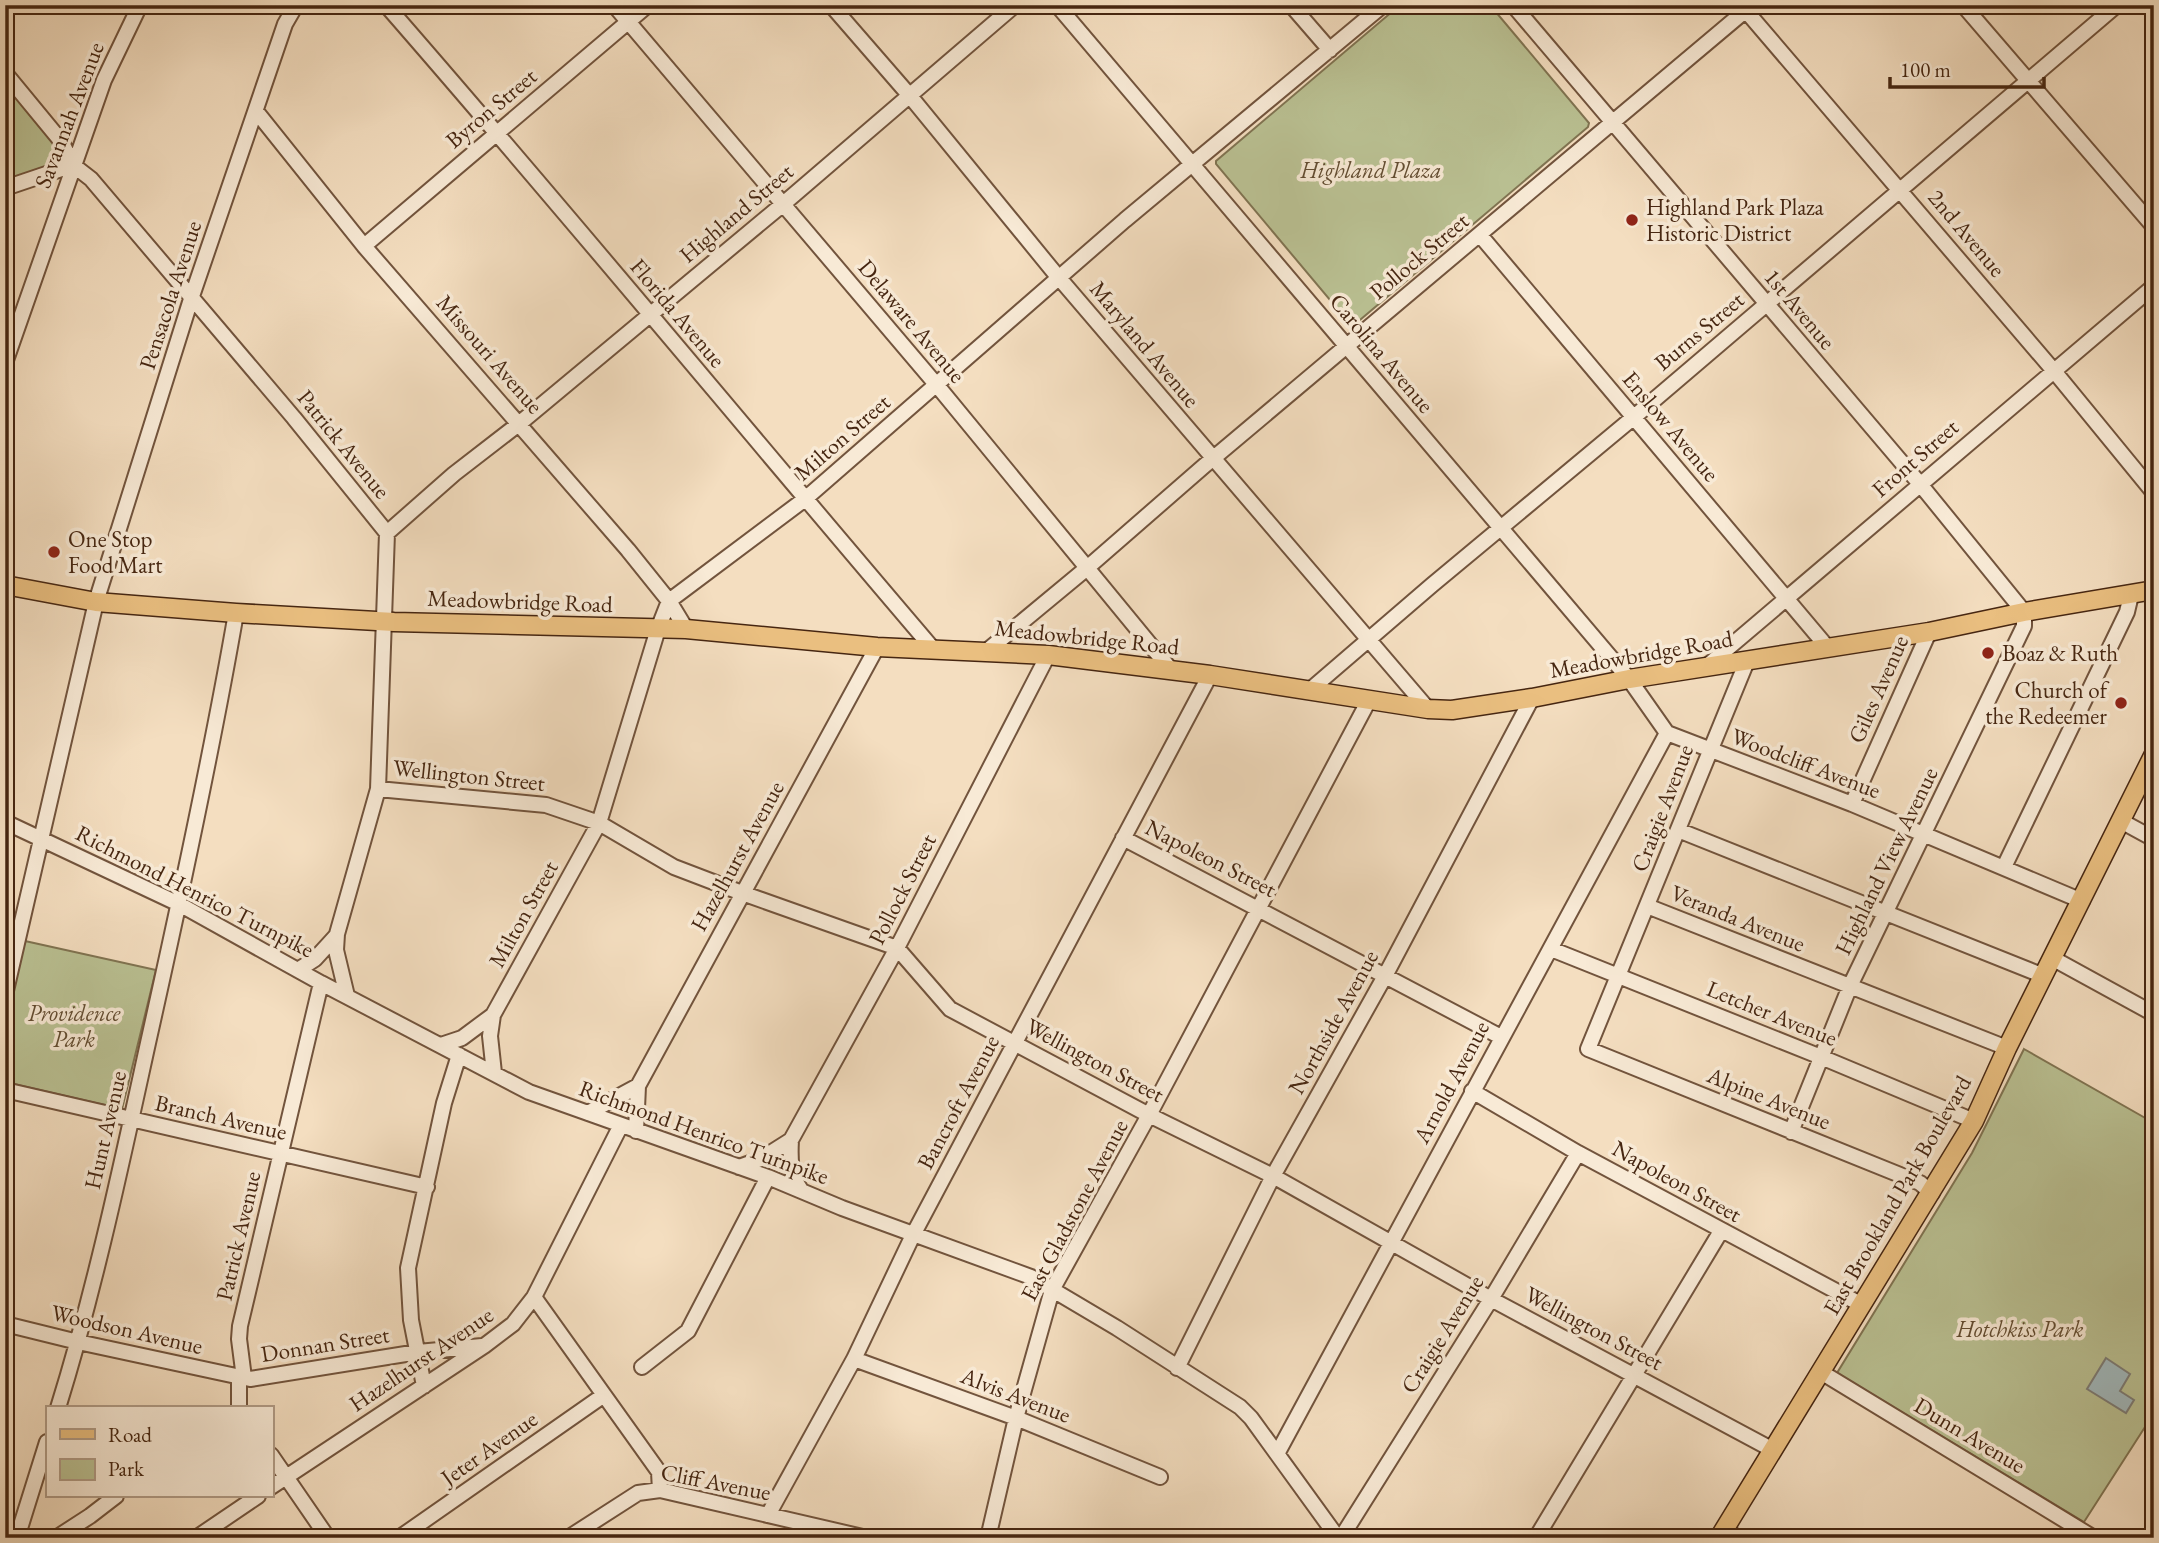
<svg xmlns="http://www.w3.org/2000/svg" width="2159" height="1543" viewBox="0 0 2159 1543" font-family="'EB Garamond',serif">
<style>
.green{fill:#bac193;stroke:#807452;stroke-width:2}
.water{fill:#a1b9bd;stroke:#7d7e78;stroke-width:2}
.lines{fill:none;stroke-linecap:round;stroke-linejoin:round}
.minor-casing{stroke:#72543d;stroke-width:18}
.major-casing{stroke:#462611;stroke-width:21}
.minor{stroke:#f8ead6;stroke-width:14}
.major{stroke:#eabf80;stroke-width:18}
.poi-dot{fill:#8f2418;stroke:#f8ead6;stroke-width:2.5}
.labels{text-anchor:middle;stroke-width:7;stroke-linejoin:round;paint-order:stroke}
.street-label{font-size:23px;fill:#462611;stroke:#f8ead6}
.park-label{font-size:23px;font-style:italic;fill:#634d32;stroke:#f8ead6}
.poi-label{font-size:23px;fill:#462611;stroke:#f8ead6;text-anchor:start}
</style>
<rect width="100%" height="100%" fill="#f4dec0"/>
<filter id="stains"><feTurbulence type="fractalNoise" baseFrequency=".00286" numOctaves="4"/><feColorMatrix values="0 0 0 0 .2 0 0 0 0 .09 0 0 0 0 .02 0 0 0 .5 -.17"/></filter>
<radialGradient id="worn" r=".72"><stop offset=".6" stop-color="#630" stop-opacity="0"/><stop offset="1" stop-color="#630" stop-opacity=".3"/></radialGradient>
<path class="green" d="M 1400,5 L 1490,5 L 1589,123 L 1588,127 L 1354,325 L 1351,325 L 1216,164 L 1216,161 Z
M 5,82 L 52,138 L 57,152 C 51,171 23,175 5,181 Z
M 25,941 L 156,970 L 122,1109 L 5,1082 L 5,1024 Z
M 2024,1049 L 2154,1123 L 2154,1413 L 2084,1522 L 1837,1373 L 1972,1153 Z"/>
<path class="water" d="M 2106,1358 L 2130,1374 L 2120,1391 L 2134,1400 L 2126,1413 L 2087,1389 Z"/>
<g class="lines">
<g class="minor-casing">
<path id="minor" d="M 386,5 C 572,218 751,436 934,650
M 614,5 L 940,389 L 1171,670
M 831,5 L 910,96 L 1054,272 L 1428,709
M 1057,5 L 1629,679 L 1667,733
M 1291,5 L 1330,50
M 1513,5 L 1920,484 L 2024,612 L 2024,626 L 1850,986 L 1791,1132
M 1741,5 L 2054,371 L 2154,493
M 1963,5 L 2154,227
M 5,73 L 61,141 L 73,165 L 91,179 L 294,418 L 387,533 L 378,789 L 337,934 L 336,950 L 347,996
M 256,111 L 364,246 L 628,550 L 669,601 L 686,629
M 5,188 L 73,165
M 1480,235 L 1828,648
M 364,246 L 648,5
M 5,363 L 104,80 L 140,5
M 387,533 L 454,474 L 520,423 L 782,205 L 1015,5
M 988,650 L 1087,568 L 1204,466 L 1752,5
M 1747,661 L 1588,1049 L 1920,1183 L 1932,1193
M 1707,666 L 2154,286
M 1310,690 L 1432,585 L 1634,417 L 2117,5
M 1667,733 L 1852,804 L 2082,901
M 378,789 L 546,805 L 599,823 L 674,867 L 742,893 L 897,948 L 950,1009 L 1149,1115 L 1273,1176 L 1491,1299 L 1773,1450
M 1852,804 L 1929,632
M 2121,821 L 2154,839
M 5,822 L 179,904 L 321,983 L 529,1092 L 768,1177 L 842,1208 L 1031,1277 L 1117,1328 L 1240,1407 L 1251,1418 L 1338,1538
M 1678,830 L 2044,976
M 1123,838 L 1501,1037
M 2004,867 L 2127,612 L 2131,595
M 1647,906 L 2007,1048
M 1551,949 L 1821,1057 L 1974,1121
M 2052,958 L 2154,1014
M 298,970 L 315,959 L 336,936
M 5,995 L 96,602 L 191,299 L 285,24 L 296,5
M 441,1045 L 462,1038 L 493,1015
M 494,1073 L 490,1036 L 493,1015 L 599,823 L 658,629 L 669,601 L 805,499 L 1125,220 L 1383,5
M 5,1090 L 427,1187
M 1472,1091 L 1578,1153 L 1862,1305
M 588,1113 L 638,1086
M 636,1131 L 638,1086 L 877,647
M 791,1140 C 790,1158 790,1175 801,1190
M 739,1167 L 761,1159 L 791,1140 L 897,948 L 1048,655
M 534,1297 L 659,1472 L 660,1490
M 5,1324 L 78,1342 L 250,1379 L 418,1352 L 482,1346
M 854,1359 L 1016,1418 L 1160,1477
M 642,1367 L 688,1331 L 768,1177
M 1177,1368 L 1273,1176 L 1385,976 L 1532,698
M 1821,1372 L 2094,1538
M 239,1378 L 239,1408
M 244,1378 L 239,1339 L 240,1326 L 321,983
M 424,1386 L 411,1320 L 408,1268 L 444,1103 L 459,1055
M 58,1408 C 95,1289 121,1166 148,1043 C 180,900 211,757 236,613
M 1277,1454 L 1667,733
M 271,1455 L 328,1538
M 271,1487 L 484,1346 L 513,1324 L 534,1297 L 621,1125
M 768,1515 L 854,1359 L 913,1235 L 1210,675
M 1724,1529 L 1738,1538
M 17,1538 L 47,1442
M 56,1538 L 90,1516 L 116,1496
M 196,1538 L 258,1496
M 399,1538 L 604,1395
M 568,1538 L 638,1493 L 660,1490 L 867,1538
M 988,1538 L 1016,1418 L 1052,1290 L 1149,1115 L 1369,700
M 1341,1538 L 1491,1299 L 1578,1153
M 1536,1538 L 1721,1231"/>
</g>
<g class="major-casing">
<path id="major" d="M 5,585 L 96,602 L 236,613 L 394,622 L 686,629 L 877,647 L 1048,655 L 1210,675 L 1428,709 L 1452,710 L 1532,698 L 1629,679 L 1929,632 L 2024,612 L 2154,590
M 1719,1538 L 1974,1121 L 2007,1048 L 2154,754"/>
</g>
<use href="#minor" class="minor"/>
<use href="#major" class="major"/>
</g>
<g class="poi-dot">
<circle cx="1632" cy="220" r="7"/>
<circle cx="54" cy="552" r="7"/>
<circle cx="1988" cy="653" r="7"/>
<circle cx="2121" cy="703" r="7"/>
</g>
<g class="labels">
<g class="street-label">
<text transform="translate(491 108) rotate(-40)" y="8">Byron Street</text>
<text transform="translate(69 115) rotate(-69)" y="8">Savannah Avenue</text>
<text transform="translate(736 213) rotate(-40)" y="8">Highland Street</text>
<text transform="translate(1967 233) rotate(50)" y="8">2nd Avenue</text>
<text transform="translate(1419 256) rotate(-40)" y="8">Pollock Street</text>
<text transform="translate(170 295) rotate(-72)" y="8">Pensacola Avenue</text>
<text transform="translate(1800 309) rotate(50)" y="8">1st Avenue</text>
<text transform="translate(678 313) rotate(50)" y="8">Florida Avenue</text>
<text transform="translate(912 321) rotate(50)" y="8">Delaware Avenue</text>
<text transform="translate(1699 331) rotate(-40)" y="8">Burns Street</text>
<text transform="translate(1145 344) rotate(50)" y="8">Maryland Avenue</text>
<text transform="translate(1382 353) rotate(50)" y="8">Carolina Avenue</text>
<text transform="translate(490 354) rotate(49)" y="8">Missouri Avenue</text>
<text transform="translate(1671 426) rotate(50)" y="8">Enslow Avenue</text>
<text transform="translate(842 437) rotate(-41)" y="8">Milton Street</text>
<text transform="translate(344 444) rotate(51)" y="8">Patrick Avenue</text>
<text transform="translate(1915 458) rotate(-41)" y="8">Front Street</text>
<text transform="translate(520 601) rotate(2)" y="8">Meadowbridge Road</text>
<text transform="translate(1087 637) rotate(6)" y="8">Meadowbridge Road</text>
<text transform="translate(1641 654) rotate(-10)" y="8">Meadowbridge Road</text>
<text transform="translate(1878 689) rotate(-66)" y="8">Giles Avenue</text>
<text transform="translate(1806 763) rotate(21)" y="8">Woodcliff Avenue</text>
<text transform="translate(469 775) rotate(6)" y="8">Wellington Street</text>
<text transform="translate(1662 808) rotate(-69)" y="8">Craigie Avenue</text>
<text transform="translate(737 856) rotate(-61)" y="8">Hazelhurst Avenue</text>
<text transform="translate(1211 858) rotate(27)" y="8">Napoleon Street</text>
<text transform="translate(1886 861) rotate(-64)" y="8">Highland View Avenue</text>
<text transform="translate(902 889) rotate(-63)" y="8">Pollock Street</text>
<text transform="translate(195 891) rotate(27)" y="8">Richmond Henrico Turnpike</text>
<text transform="translate(523 914) rotate(-61)" y="8">Milton Street</text>
<text transform="translate(1738 918) rotate(22)" y="8">Veranda Avenue</text>
<text transform="translate(1772 1013) rotate(22)" y="8">Letcher Avenue</text>
<text transform="translate(1333 1022) rotate(-61)" y="8">Northside Avenue</text>
<text transform="translate(1095 1060) rotate(28)" y="8">Wellington Street</text>
<text transform="translate(1451 1082) rotate(-62)" y="8">Arnold Avenue</text>
<text transform="translate(1769 1098) rotate(22)" y="8">Alpine Avenue</text>
<text transform="translate(958 1102) rotate(-62)" y="8">Bancroft Avenue</text>
<text transform="translate(221 1117) rotate(13)" y="8">Branch Avenue</text>
<text transform="translate(105 1130) rotate(-77)" y="8">Hunt Avenue</text>
<text transform="translate(704 1132) rotate(20)" y="8">Richmond Henrico Turnpike</text>
<text transform="translate(1677 1181) rotate(29)" y="8">Napoleon Street</text>
<text transform="translate(1897 1195) rotate(-60)" y="8">East Brookland Park Boulevard</text>
<text transform="translate(1074 1210) rotate(-62)" y="8">East Gladstone Avenue</text>
<text transform="translate(238 1236) rotate(-77)" y="8">Patrick Avenue</text>
<text transform="translate(1594 1328) rotate(28)" y="8">Wellington Street</text>
<text transform="translate(127 1329) rotate(13)" y="8">Woodson Avenue</text>
<text transform="translate(1442 1334) rotate(-58)" y="8">Craigie Avenue</text>
<text transform="translate(325 1344) rotate(-9)" y="8">Donnan Street</text>
<text transform="translate(421 1359) rotate(-34)" y="8">Hazelhurst Avenue</text>
<text transform="translate(1016 1395) rotate(21)" y="8">Alvis Avenue</text>
<text transform="translate(1970 1435) rotate(31)" y="8">Dunn Avenue</text>
<text transform="translate(489 1448) rotate(-35)" y="8">Jeter Avenue</text>
<text transform="translate(716 1482) rotate(11)" y="8">Cliff Avenue</text>
</g>
<g class="park-label">
<text x="1371" y="178">Highland Plaza</text>
<text x="74" y="1021">Providence<tspan x="74" dy="26">Park</tspan></text>
<text x="2020" y="1337">Hotchkiss Park</text>
</g>
<g class="poi-label">
<text x="1646" y="215">Highland Park Plaza<tspan x="1646" dy="26">Historic District</tspan></text>
<text x="68" y="547">One Stop<tspan x="68" dy="26">Food Mart</tspan></text>
<text x="2002" y="661">Boaz &amp; Ruth</text>
<text x="2107" y="698" text-anchor="end">Church of<tspan x="2107" dy="26">the Redeemer</tspan></text>
</g>
</g>
<rect width="2159" height="1543" fill="none" stroke="#f4dec0" stroke-width="28"/>
<rect x="7" y="7" width="2145" height="1529" fill="none" stroke="#462611" stroke-width="3.5"/>
<rect x="14" y="14" width="2131" height="1515" fill="none" stroke="#462611" stroke-width="2"/>
<rect x="46" y="1406" width="228" height="91" fill="#f8ead6" stroke="#b19c87" stroke-width="2"/>
<rect x="60" y="1429" width="35" height="10" fill="#eabf80" stroke="#b19c87" stroke-width="2"/>
<text x="108" y="1442" font-size="21" fill="#462611">Road</text>
<rect x="60" y="1459" width="35" height="21" fill="#bac193" stroke="#b19c87" stroke-width="2"/>
<text x="108" y="1476" font-size="21" fill="#462611">Park</text>
<path d="M1890 77v10h154v-10" fill="none" stroke="#462611" stroke-width="3.5"/>
<text x="1900" y="77" font-size="21" fill="#462611" stroke="#f8ead6" stroke-width="5" paint-order="stroke">100 m</text>
<rect width="100%" height="100%" filter="url(#stains)"/>
<rect width="100%" height="100%" fill="url(#worn)"/>
</svg>
